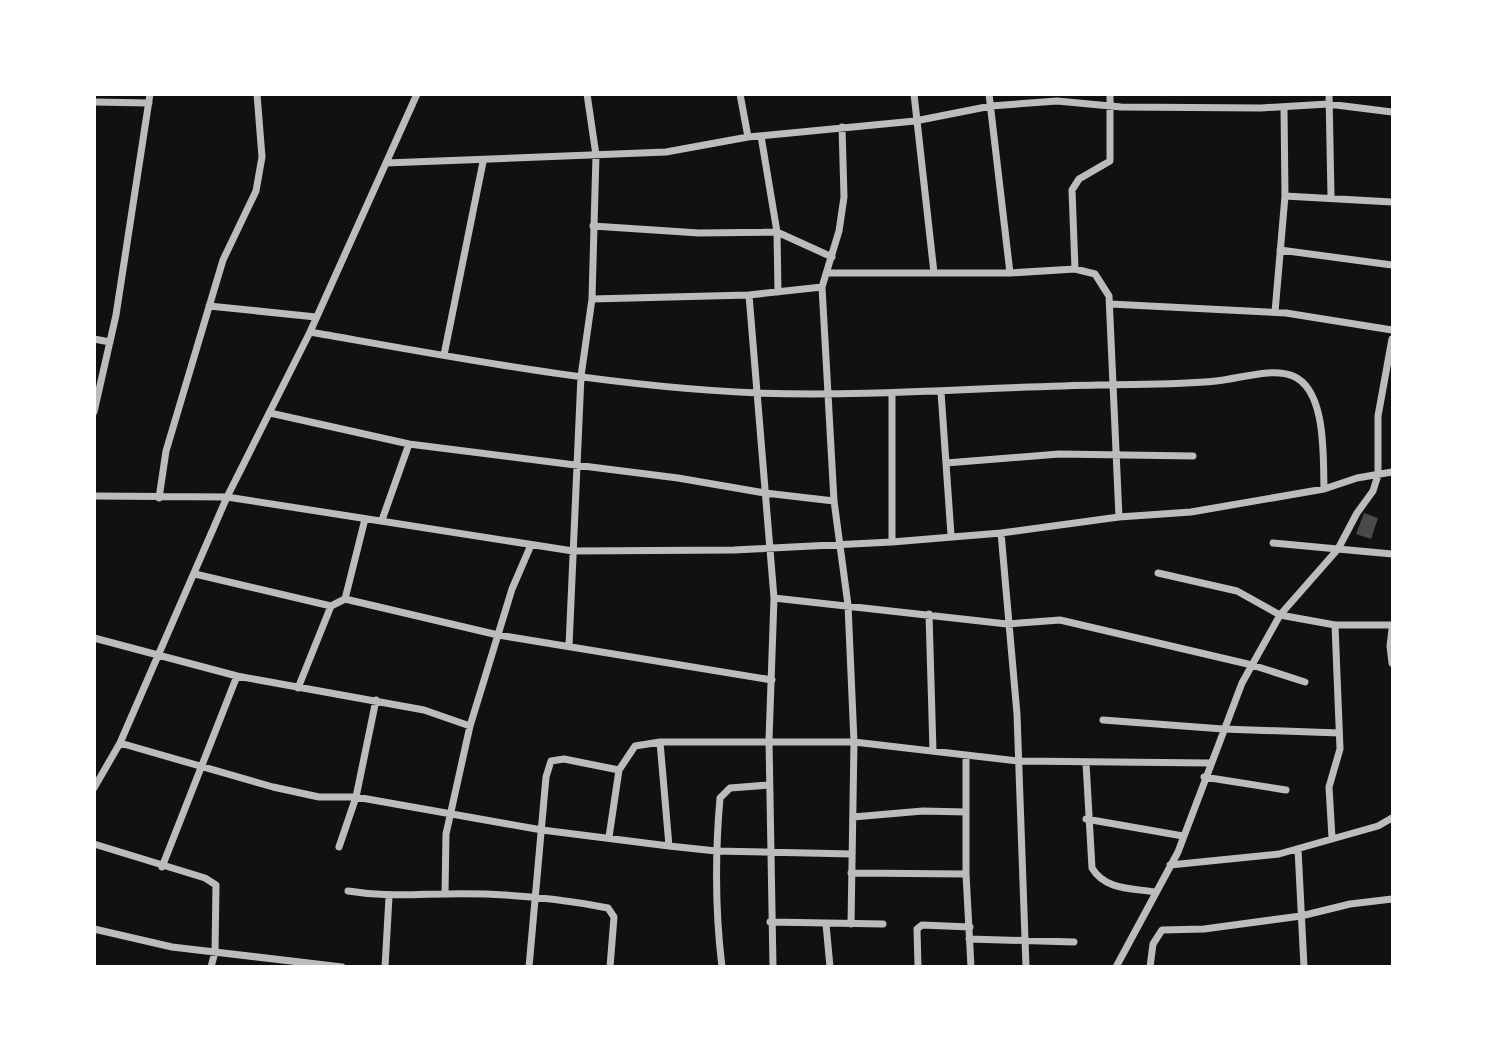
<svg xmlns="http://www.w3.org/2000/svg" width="1487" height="1061" viewBox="0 0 1487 1061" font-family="'IBM Plex Sans',sans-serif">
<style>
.building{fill:#4a4a4a}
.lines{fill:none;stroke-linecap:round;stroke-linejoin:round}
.minor{stroke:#bcbcbc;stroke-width:7}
</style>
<rect width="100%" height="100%" fill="#111"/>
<path class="building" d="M 1364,513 L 1378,518 L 1371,539 L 1356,534 Z"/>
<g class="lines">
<path class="minor" d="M 740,94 L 748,137
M 914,94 L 934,273
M 989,94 L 1010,273
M 1329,94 L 1331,196
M 94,102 L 149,103
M 1284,108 L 1285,196
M 842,127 L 844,197 L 839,231 L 822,287 L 834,501 L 848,605 L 854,742 L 851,924
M 761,136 L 777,232 L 778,292
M 386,163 L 666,152 L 748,137 L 915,121 L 991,106 L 1057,101 L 1121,107 L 1261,108 L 1328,104 L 1392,112
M 593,226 L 699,233 L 777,232 L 832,257
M 1280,250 L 1392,265
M 1075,269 L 1072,190 L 1079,179 L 1110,161 L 1110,94
M 828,273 L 1010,273 L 1075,269 L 1095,274 L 1109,296 L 1119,517
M 749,295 L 774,598 L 769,740 L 773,967
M 592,299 L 749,295 L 822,287
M 1110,304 L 1286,313 L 1392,330
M 209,306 L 316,317
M 1275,312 L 1285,196 L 1392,202
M 310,332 C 458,358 608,387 758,393 C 872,397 985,387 1099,385 C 1138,384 1177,385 1216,381 C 1239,379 1272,367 1293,376 C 1327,390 1323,459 1324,489
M 94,339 L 110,342
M 444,355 L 483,162
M 941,392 L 951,535
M 892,393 L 892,542
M 94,412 L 116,315 L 150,94
M 270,413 L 409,444 L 678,478 L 765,493 L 834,501
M 946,463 L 1059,454 L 1193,456
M 94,496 L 227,497 L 573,551 L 734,550 L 892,542 L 1001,533 L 1119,517 L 1191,512 L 1324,489 L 1357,478 L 1392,472
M 159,498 L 166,451 L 223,260 L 256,191 L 262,157 L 257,94
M 382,520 L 409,444
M 1001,533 L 1017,714 L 1026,967
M 1273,543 L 1338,549 L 1357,513 L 1373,491 L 1378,475 L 1378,416 L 1392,339
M 1158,573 L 1237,591 L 1280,615 L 1335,625 L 1392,625
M 195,574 L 331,606
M 774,598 L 1007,624 L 1060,620 L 1252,665 L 1305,682
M 345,599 L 498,635 L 772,680
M 929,614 L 933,751
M 1392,629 L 1390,646 L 1392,663
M 94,638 L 237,676 L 424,710 L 470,726
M 569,646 L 581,376 L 592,299 L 596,155 L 587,94
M 298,688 L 331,606 L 345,599 L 365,519
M 1103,720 L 1223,729 L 1339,733
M 660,742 L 669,846
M 120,743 L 273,787 L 319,797 L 356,797 L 542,830 L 669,846 L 716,851 L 852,854
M 966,755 L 966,874 L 971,967
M 1086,763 L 1092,868 C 1105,890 1131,888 1155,892
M 1204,777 L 1286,790
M 94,788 L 120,743 L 227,497 L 310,332 L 417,94
M 853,817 L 923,811 L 966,812
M 1086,819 L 1183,836
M 609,837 L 619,770 L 635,746 L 660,742 L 854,742 L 1018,761 L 1209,763
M 1332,838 L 1329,787 L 1340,749 L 1335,625
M 94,844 L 205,878 L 216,885 L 215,952 L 211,967
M 339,847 L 356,797 L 376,700
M 1298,849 L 1304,967
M 1170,865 L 1279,854 L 1378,826 L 1392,818
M 162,867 L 237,676
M 851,873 L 966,874
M 348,891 C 386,897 408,894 446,894 C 501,893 554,897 608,908 L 614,917 L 610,967
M 445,894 L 446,834 L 470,726 L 512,589 L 531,545
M 770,922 L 883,924
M 826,924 L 830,967
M 94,929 L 172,947 L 342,967
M 969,939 L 1074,942
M 385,967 L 389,897
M 529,967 L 546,777 L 551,761 L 564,759 L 619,770
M 722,967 C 715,910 715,855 720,798 L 730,788 L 769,785
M 918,967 L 917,929 L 922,925 L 970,927
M 1116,967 L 1178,852 L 1242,683 L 1280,615 L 1338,549 L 1392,554
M 1150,967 L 1153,944 L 1162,930 L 1204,929 L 1301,916 L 1350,904 L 1392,899"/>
</g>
<rect width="1487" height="1061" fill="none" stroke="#ffffff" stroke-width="192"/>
</svg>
